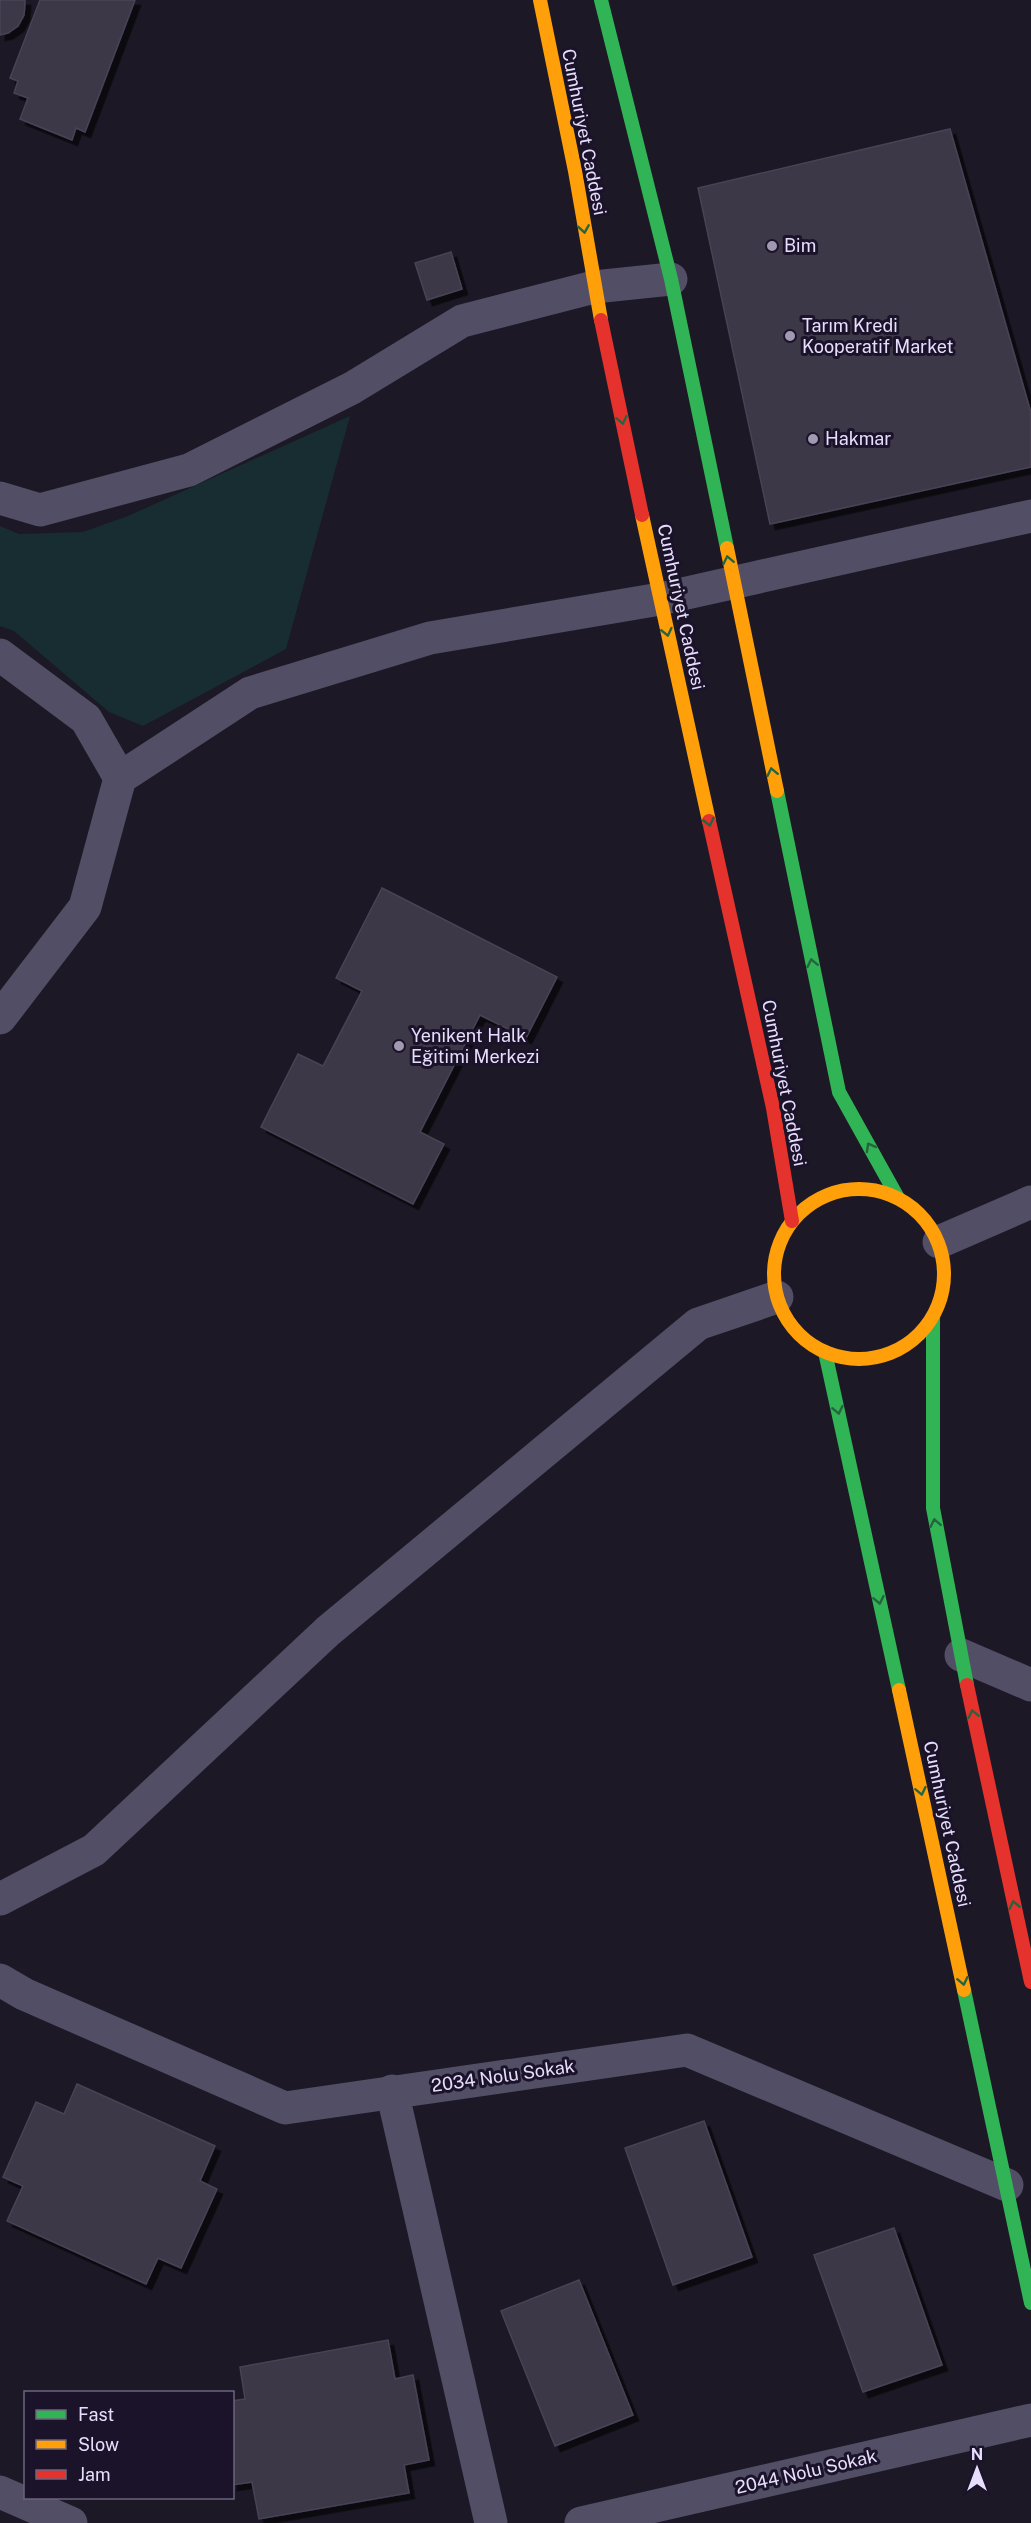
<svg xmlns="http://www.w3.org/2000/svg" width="1031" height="2523" viewBox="0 0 1031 2523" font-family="'Public Sans',sans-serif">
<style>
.green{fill:#172d32}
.building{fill:#3c3746;stroke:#4a4357;stroke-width:1.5;filter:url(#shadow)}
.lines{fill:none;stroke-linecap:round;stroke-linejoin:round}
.street{stroke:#524e65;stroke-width:33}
.fast{stroke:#30b455;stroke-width:14}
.slow{stroke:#ff9f0a;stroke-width:14}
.jam{stroke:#e5322d;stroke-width:14}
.oneway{stroke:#266440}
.poi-dot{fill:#a099b1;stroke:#1b132a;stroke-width:2}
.labels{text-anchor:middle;stroke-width:6;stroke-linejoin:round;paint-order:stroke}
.street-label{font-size:18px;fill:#e7defd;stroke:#1b132a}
.poi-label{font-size:18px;fill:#e7defd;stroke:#1b132a;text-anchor:start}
</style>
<defs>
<filter id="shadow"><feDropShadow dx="5.5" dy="5.5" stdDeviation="0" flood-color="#0009"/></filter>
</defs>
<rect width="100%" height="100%" fill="#1c1825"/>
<path class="green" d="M 350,416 L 286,649 L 143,726 L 109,712 L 14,631 L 0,626 L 0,526 L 19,534 L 83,532 L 128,516 Z"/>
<path class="building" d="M 0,0 L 25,0 L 25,3 L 24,15 L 18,26 L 8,33 L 0,35 Z
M 40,0 L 135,0 L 85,132 L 76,128 L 72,140 L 20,119 L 28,98 L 14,93 L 18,81 L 10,78 Z
M 950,129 L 1031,413 L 1031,467 L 770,524 L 698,188 Z
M 451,252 L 462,289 L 427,300 L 415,263 Z
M 382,888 L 557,977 L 526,1038 L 480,1015 L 420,1132 L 444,1144 L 413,1204 L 261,1127 L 298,1054 L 323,1066 L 362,991 L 336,978 Z
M 77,2084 L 215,2146 L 200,2181 L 217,2189 L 181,2268 L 158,2258 L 146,2284 L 7,2221 L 23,2186 L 3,2177 L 36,2102 L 64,2114 Z
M 704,2121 L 752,2257 L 673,2285 L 625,2148 Z
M 894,2228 L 942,2365 L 863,2392 L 814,2255 Z
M 579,2280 L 633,2415 L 555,2446 L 501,2311 Z
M 388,2340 L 395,2379 L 413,2375 L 429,2460 L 404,2465 L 409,2493 L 259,2519 L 252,2482 L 232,2485 L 232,2401 L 245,2399 L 240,2367 Z"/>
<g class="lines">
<path class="street" d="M 0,498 L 40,510 L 189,470 L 352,388 L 462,321 L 594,287 L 671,279
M 0,655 L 86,719 L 120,778 L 85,907 L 0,1018
M 120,778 L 250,693 L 430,638 L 660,599 L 1031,516
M 939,1242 L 1031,1202
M 961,1655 L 1031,1685
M 0,1899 L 94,1850 L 328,1631 L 698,1324 L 777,1297
M 0,1980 L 24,1994 L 285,2108 L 687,2050 L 1007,2185
M 392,2091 L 491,2523
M 0,2492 L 71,2523
M 581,2523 L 1031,2420"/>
<path class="fast" d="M 601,0 L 671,279 L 727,548
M 777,791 L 839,1092 L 898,1198
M 933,1318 L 933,1508 L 967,1685
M 825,1352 L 899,1690
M 964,1990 L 1031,2303"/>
<path class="slow" d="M 540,0 L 575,171 L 601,320
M 642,515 L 709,821
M 727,548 L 777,791
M774 1274a85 85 0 1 1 170 0a85 85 0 1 1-170 0Z
M 899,1690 L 964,1990"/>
<path class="jam" d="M 601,320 L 642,515
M 709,821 L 773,1108 L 792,1221
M 967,1685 L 1031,1982"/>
</g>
<defs><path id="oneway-chevron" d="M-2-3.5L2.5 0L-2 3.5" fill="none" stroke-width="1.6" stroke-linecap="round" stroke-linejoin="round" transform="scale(1.5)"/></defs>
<g class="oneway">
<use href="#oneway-chevron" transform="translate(584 229) rotate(81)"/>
<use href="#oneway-chevron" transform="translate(622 420) rotate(78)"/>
<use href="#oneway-chevron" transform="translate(728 560) rotate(-102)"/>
<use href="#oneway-chevron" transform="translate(667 632) rotate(77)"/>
<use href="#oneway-chevron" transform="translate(772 772) rotate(-102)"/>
<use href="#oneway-chevron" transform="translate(709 822) rotate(77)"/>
<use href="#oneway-chevron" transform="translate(812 963) rotate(-102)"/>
<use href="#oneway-chevron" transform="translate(870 1147) rotate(-119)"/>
<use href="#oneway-chevron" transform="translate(838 1410) rotate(78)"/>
<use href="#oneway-chevron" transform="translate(935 1523) rotate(-101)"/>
<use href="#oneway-chevron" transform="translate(879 1600) rotate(78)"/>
<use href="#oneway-chevron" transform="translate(973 1714) rotate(-102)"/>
<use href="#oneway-chevron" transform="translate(921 1791) rotate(78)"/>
<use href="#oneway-chevron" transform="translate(1014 1905) rotate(-102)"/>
<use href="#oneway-chevron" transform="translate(963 1981) rotate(78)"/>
</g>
<g class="poi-dot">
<circle cx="772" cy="246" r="6"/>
<circle cx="790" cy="336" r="6"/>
<circle cx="813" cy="439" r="6"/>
<circle cx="399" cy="1046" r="6"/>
</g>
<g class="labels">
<g class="street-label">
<text transform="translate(584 132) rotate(79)" y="6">Cumhuriyet Caddesi</text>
<text transform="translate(681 607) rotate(78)" y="6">Cumhuriyet Caddesi</text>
<text transform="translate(784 1083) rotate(79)" y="6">Cumhuriyet Caddesi</text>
<text transform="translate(947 1824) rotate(78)" y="6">Cumhuriyet Caddesi</text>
<text transform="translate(503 2076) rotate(-8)" y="6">2034 Nolu Sokak</text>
<text transform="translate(806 2472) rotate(-13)" y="6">2044 Nolu Sokak</text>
</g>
<g class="poi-label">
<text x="784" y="252">Bim</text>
<text x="802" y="332">Tarım Kredi<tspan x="802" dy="21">Kooperatif Market</tspan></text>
<text x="825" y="445">Hakmar</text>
<text x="411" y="1042">Yenikent Halk<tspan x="411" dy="21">Eğitimi Merkezi</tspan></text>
</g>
</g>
<rect x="24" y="2391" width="210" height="108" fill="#1b132a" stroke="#6d647e" stroke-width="1.5"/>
<rect x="36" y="2410" width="30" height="9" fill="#30b455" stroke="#6d647e" stroke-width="1.5"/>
<text x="78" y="2421" font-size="18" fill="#e7defd">Fast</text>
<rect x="36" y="2440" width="30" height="9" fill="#ff9f0a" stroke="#6d647e" stroke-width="1.5"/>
<text x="78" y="2451" font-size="18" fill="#e7defd">Slow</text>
<rect x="36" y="2470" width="30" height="9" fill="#e5322d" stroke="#6d647e" stroke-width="1.5"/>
<text x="78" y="2481" font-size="18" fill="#e7defd">Jam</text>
<g transform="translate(977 2469)" stroke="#1b132a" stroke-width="4.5" paint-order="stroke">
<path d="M0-4.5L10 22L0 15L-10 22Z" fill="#e7defd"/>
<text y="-9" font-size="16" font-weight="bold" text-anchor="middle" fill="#e7defd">N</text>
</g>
</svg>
